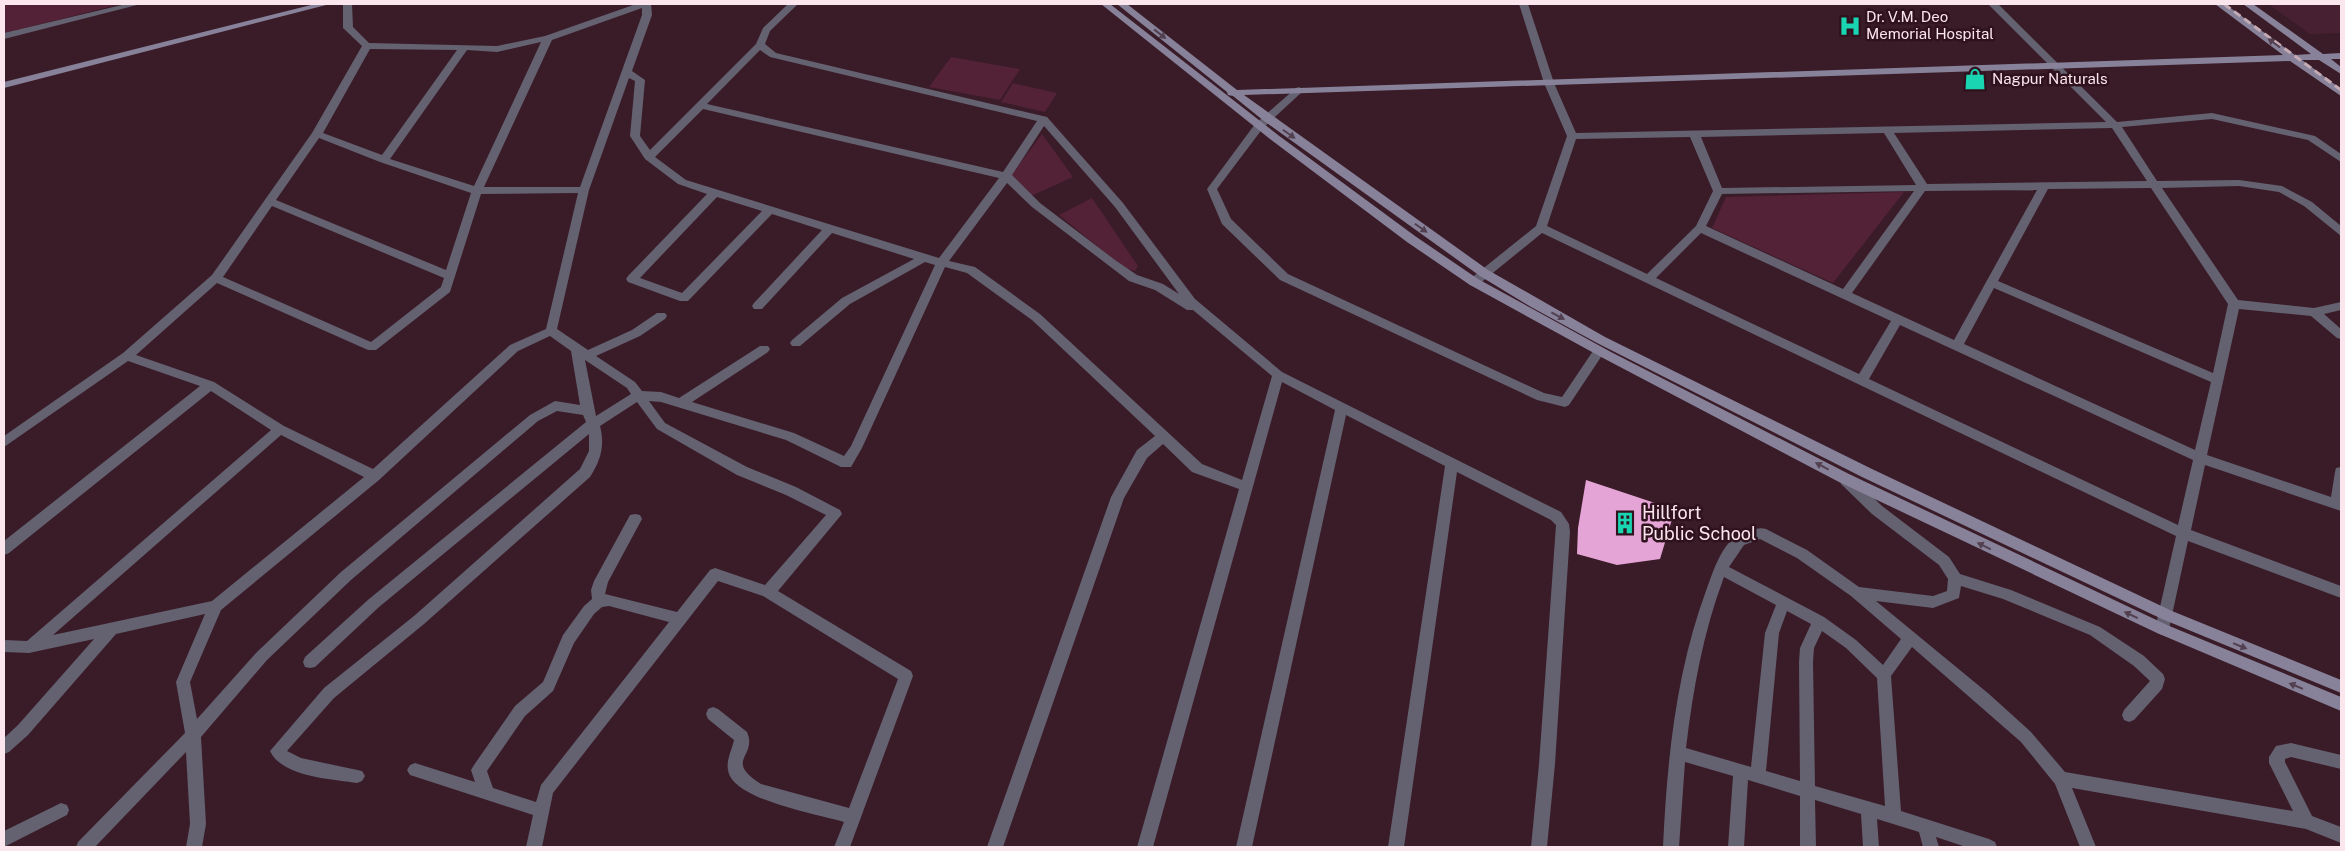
<svg xmlns="http://www.w3.org/2000/svg" width="2345" height="851" viewBox="0 0 2345 851" font-family="'Public Sans',sans-serif">
<style>
.built{fill:#472131}
.green{fill:#532237}
.building{fill:#e5a4d6}
.lines{fill:none;stroke-linecap:round;stroke-linejoin:round}
.street{fill:#646170;fill-rule:evenodd}
.secondary{fill:#878299;fill-rule:evenodd}
.rail{stroke:#c3aab3;stroke-width:3;stroke-dasharray:8 4.5;stroke-linecap:butt}
.oneway{fill:#523f4f}
.labels{text-anchor:middle;stroke-width:5;stroke-linejoin:round;paint-order:stroke}
.far-poi-label{font-size:15px;fill:#fce6ed;stroke:#2f121e;text-anchor:start}
.poi-label{font-size:18px;fill:#fce6ed;stroke:#2f121e;text-anchor:start}
</style>
<rect width="100%" height="100%" fill="#3a1b28"/>
<path class="built" d="M 2268,4 L 2341,4 L 2341,33 L 2310,34 Z"/>
<path class="green" d="M 4,4 L 121,4 L 4,33 Z
M 951,57 L 1020,69 L 1000,100 L 929,87 Z
M 1013,83 L 1057,93 L 1045,112 L 1001,102 Z
M 1042,134 L 1073,177 L 1031,196 L 1011,175 Z
M 1904,192 L 1833,283 L 1712,228 L 1726,197 Z
M 1092,198 L 1138,266 L 1135,271 L 1124,268 L 1059,215 Z"/>
<path class="building" d="M 1586,480 L 1664,506 L 1673,516 L 1660,559 L 1617,565 L 1577,554 L 1578,528 Z"/>
<g class="lines">
<path class="street" d="M 126,4 L 141,4 L 4,39 L 4,33 Z
M 343,4 L 352,4 L 353,27 L 369,43 L 497,46 L 545,36 L 636,4 L 651,4 L 652,15 L 632,71 L 645,80 L 640,136 L 650,150 L 756,44 L 763,28 L 788,4 L 798,4 L 770,31 L 765,44 L 776,53 L 1047,117 L 1123,203 L 1195,299 L 1282,372 L 1561,512 L 1569,524 L 1570,532 L 1555,764 L 1547,847 L 1531,847 L 1539,764 L 1556,525 L 1551,520 L 1457,472 L 1404,847 L 1388,847 L 1445,466 L 1346,415 L 1252,847 L 1236,847 L 1335,410 L 1282,382 L 1153,847 L 1137,847 L 1239,489 L 1192,472 L 1163,444 L 1147,458 L 1124,498 L 1003,847 L 987,847 L 1111,497 L 1137,450 L 1155,436 L 1032,320 L 967,273 L 945,267 L 862,448 L 851,467 L 841,467 L 786,440 L 661,402 L 649,401 L 665,423 L 747,467 L 796,487 L 840,510 L 842,514 L 778,591 L 911,671 L 913,676 L 850,847 L 834,847 L 844,822 C 818,814 732,800 728,770 C 726,761 732,749 734,740 L 708,719 L 706,714 L 708,709 L 713,707 L 718,709 L 747,732 C 758,757 723,760 761,784 L 849,808 L 898,679 L 763,596 L 718,581 L 553,793 L 542,847 L 526,847 L 533,815 L 410,775 L 407,770 L 410,765 L 415,763 L 475,782 L 471,770 L 474,765 L 515,706 L 543,682 L 563,635 L 584,606 L 592,599 L 591,590 L 594,581 L 630,515 L 635,514 L 640,515 L 642,519 L 608,582 L 605,594 L 677,612 L 710,570 L 715,568 L 765,585 L 826,515 L 786,495 L 737,475 L 657,429 L 637,402 L 600,426 C 605,445 601,460 590,477 L 424,624 L 334,698 L 287,751 L 301,758 L 362,771 L 365,776 L 362,781 L 357,783 C 332,779 282,777 270,751 L 324,688 L 414,616 L 580,469 L 589,451 L 589,434 L 379,607 L 315,667 L 310,668 L 305,667 L 303,662 L 305,657 L 369,599 L 586,422 L 583,415 L 557,411 L 538,421 L 351,580 L 267,660 L 201,737 L 206,824 L 202,847 L 186,847 L 190,824 L 186,752 L 95,847 L 76,847 L 78,842 L 185,733 L 176,682 L 205,614 L 116,634 L 28,735 L 9,752 L 4,754 L 4,738 L 18,725 L 94,639 L 29,653 L 4,652 L 4,640 L 27,641 L 271,430 L 211,391 L 9,553 L 4,555 L 4,541 L 200,386 L 128,361 L 4,447 L 4,436 L 123,353 L 212,275 L 312,133 L 362,46 L 343,28 ZM 642,8 L 642,15 L 580,187 L 484,187 L 552,40 ZM 541,42 L 474,186 L 390,159 L 467,50 L 497,52 ZM 370,49 L 457,50 L 382,155 L 323,133 ZM 760,50 L 770,57 L 1037,121 L 1003,172 L 707,104 ZM 629,78 L 635,81 L 630,136 L 645,159 L 678,184 L 707,194 L 628,276 L 626,279 L 628,282 L 680,301 L 688,301 L 772,214 L 822,230 L 754,303 L 752,306 L 754,309 L 762,309 L 832,233 L 914,259 L 842,298 L 792,340 L 790,343 L 792,346 L 800,346 L 850,304 L 925,262 L 935,265 L 851,446 L 844,456 L 794,433 L 692,402 L 768,352 L 770,349 L 768,346 L 760,346 L 679,398 L 661,392 L 642,391 L 635,382 L 596,356 L 640,336 L 665,319 L 667,316 L 665,313 L 657,313 L 632,330 L 588,350 L 557,329 L 589,190 ZM 703,109 L 999,178 L 939,258 L 686,180 L 655,157 ZM 1044,126 L 1115,207 L 1179,294 L 1163,284 L 1137,275 L 1115,260 L 1040,203 L 1012,175 ZM 319,138 L 380,162 L 471,193 L 446,270 L 276,200 ZM 1007,183 L 1032,207 L 1129,281 L 1155,290 L 1187,310 L 1193,310 L 1272,376 L 1242,480 L 1202,464 L 1040,314 L 975,267 L 949,261 ZM 578,193 L 546,329 L 510,345 L 373,469 L 284,426 L 214,382 L 136,355 L 217,283 L 368,350 L 376,350 L 450,292 L 481,194 ZM 717,197 L 762,211 L 682,293 L 640,278 ZM 272,206 L 444,278 L 441,287 L 371,342 L 223,277 ZM 550,336 L 571,351 L 580,405 L 555,401 L 530,415 L 341,572 L 257,652 L 197,719 L 190,682 L 221,610 L 379,480 L 518,351 ZM 585,360 L 627,388 L 631,394 L 596,416 ZM 281,435 L 364,477 L 212,601 L 53,635 ZM 609,606 L 669,622 L 541,785 L 536,802 L 493,788 L 487,771 L 525,716 L 553,691 L 574,643 L 594,614 L 602,607 Z
M 1519,4 L 1528,4 L 1554,83 L 1576,133 L 2106,122 L 1988,4 L 1998,4 L 2117,122 L 2212,113 L 2315,136 L 2341,154 L 2341,162 L 2308,140 L 2212,119 L 2122,127 L 2157,181 L 2239,180 L 2282,186 L 2312,202 L 2341,226 L 2341,236 L 2304,206 L 2279,192 L 2239,186 L 2162,188 L 2238,300 L 2314,308 L 2341,302 L 2341,310 L 2324,314 L 2341,329 L 2341,339 L 2337,338 L 2311,316 L 2239,309 L 2207,455 L 2331,497 L 2335,472 L 2336,468 L 2341,467 L 2341,511 L 2205,465 L 2191,530 L 2341,586 L 2341,598 L 2188,541 L 2169,629 L 2167,633 L 2162,635 L 2157,633 L 2155,629 L 2176,536 L 1542,233 L 1478,285 L 1470,285 L 1468,282 L 1470,279 L 1536,226 L 1567,136 L 1544,83 ZM 2112,128 L 2147,181 L 1927,184 L 1894,133 ZM 1884,133 L 1916,185 L 1722,188 L 1701,137 ZM 1690,137 L 1713,191 L 1696,226 L 1647,274 L 1547,226 L 1576,139 ZM 2151,188 L 2228,304 L 2213,373 L 1998,281 L 2048,189 ZM 2037,190 L 1954,340 L 1852,293 L 1925,191 ZM 1914,191 L 1843,289 L 1706,226 L 1722,194 ZM 1701,233 L 1891,321 L 1859,374 L 1656,278 ZM 1994,288 L 2211,382 L 2195,450 L 1964,344 ZM 1900,325 L 2193,460 L 2178,525 L 1869,379 Z
M 1299,87 L 1304,90 L 1302,92 L 1263,128 L 1217,189 L 1231,219 L 1288,274 L 1544,393 L 1562,397 L 1595,348 L 1603,348 L 1605,351 L 1569,405 L 1565,407 L 1537,400 L 1280,280 L 1222,224 L 1207,189 L 1255,124 L 1296,88 Z
M 1846,475 L 1851,476 L 1882,506 L 1949,557 L 1960,574 L 2011,590 L 2100,627 L 2144,656 L 2163,674 L 2165,679 L 2162,689 L 2134,720 L 2129,722 L 2124,720 L 2122,715 L 2124,710 L 2150,681 L 2134,666 L 2090,635 L 2003,599 L 1961,586 L 1959,598 L 1933,608 L 1876,601 L 1989,694 L 2031,732 L 2065,772 L 2293,811 L 2269,763 L 2269,757 L 2276,746 L 2291,743 L 2341,755 L 2341,769 L 2291,757 L 2285,759 L 2285,762 L 2312,816 L 2341,827 L 2341,843 L 2306,829 L 2072,788 L 2096,847 L 2080,847 L 2055,784 L 2021,742 L 1912,647 L 1891,676 L 1901,811 L 1989,839 L 1995,842 L 1997,847 L 1966,847 L 1936,837 L 1939,847 L 1923,847 L 1919,832 L 1877,819 L 1879,847 L 1863,847 L 1861,814 L 1815,800 L 1816,847 L 1800,847 L 1800,796 L 1748,780 L 1744,847 L 1728,847 L 1733,776 L 1685,762 L 1679,847 L 1663,847 C 1667,760 1676,671 1707,588 C 1713,572 1720,549 1734,538 C 1737,535 1743,533 1748,532 C 1754,530 1759,527 1766,529 L 1807,550 L 1859,587 L 1933,596 L 1947,591 L 1948,579 L 1939,565 L 1872,514 L 1841,484 L 1840,480 L 1841,476 ZM 1760,539 L 1797,558 L 1851,596 L 1901,639 L 1883,665 L 1856,640 L 1824,617 L 1729,567 L 1744,545 ZM 1724,577 L 1776,605 L 1765,633 L 1751,767 L 1686,748 C 1693,689 1703,633 1724,577 ZM 1787,611 L 1811,624 L 1800,648 L 1799,662 L 1800,781 L 1766,771 L 1779,633 ZM 1822,631 L 1846,648 L 1877,678 L 1885,806 L 1815,786 L 1813,662 L 1814,648 Z
M 61,803 L 67,805 L 69,810 L 67,815 L 4,847 L 4,831 Z"/>
<path class="secondary" d="M 315,4 L 330,4 L 4,88 L 4,82 Z
M 1101,4 L 1110,4 L 1278,135 L 1415,236 L 1478,279 L 1611,352 L 1849,474 L 2167,625 L 2341,697 L 2341,711 L 2157,633 L 1839,482 L 1603,358 L 1470,285 L 1407,242 L 1270,139 Z
M 1117,4 L 1127,4 L 1237,90 L 2283,55 L 2215,4 L 2225,4 L 2295,55 L 2311,54 L 2243,4 L 2253,4 L 2323,54 L 2341,53 L 2341,59 L 2331,59 L 2341,67 L 2341,74 L 2319,60 L 2302,60 L 2341,89 L 2341,96 L 2290,61 L 1244,95 L 1488,270 L 1605,337 L 1872,469 L 2172,611 L 2341,680 L 2341,693 L 2162,619 L 1862,477 L 1597,343 L 1531,307 L 1480,276 L 1264,121 L 1233,96 L 1228,95 L 1227,92 Z"/>
<path class="rail" d="M 2224,4 L 2341,90"/>
</g>
<defs><path id="oneway-solid" d="M-6-.8H1V-3.2L6.5 0L1 3.2V.8H-6Z" transform="scale(1.25)"/></defs>
<g class="oneway">
<use href="#oneway-solid" transform="translate(1160 34) rotate(38)"/>
<use href="#oneway-solid" transform="translate(2274 43) rotate(-144)"/>
<use href="#oneway-solid" transform="translate(1289 134) rotate(35)"/>
<use href="#oneway-solid" transform="translate(1421 228) rotate(35)"/>
<use href="#oneway-solid" transform="translate(1558 316) rotate(28)"/>
<use href="#oneway-solid" transform="translate(1822 466) rotate(-152)"/>
<use href="#oneway-solid" transform="translate(1984 546) rotate(-154)"/>
<use href="#oneway-solid" transform="translate(2131 615) rotate(-155)"/>
<use href="#oneway-solid" transform="translate(2240 646) rotate(22)"/>
<use href="#oneway-solid" transform="translate(2296 686) rotate(-158)"/>
</g>
<defs>
<g id="hospital-bare" transform="scale(1.725)"><path d="M-5-5h3v3.5h4V-5h3V5h-3V1.5h-4V5h-3Z" fill="#19d5b2" stroke="#2f121e" stroke-width="2.5" paint-order="stroke"/></g>
<g id="shop-bare" transform="scale(1.725)"><path d="M-5-2.5h2.3a2.7 3.5 0 0 1 5.4 0H5L5.5 6h-11ZM-1.5-2.5h3a1.5 2.3 0 0 0-3 0Z" fill="#19d5b2" stroke="#2f121e" stroke-width="2.5" paint-order="stroke"/></g>
<g id="building-bare" transform="scale(1.725)"><path d="M-4-6H4V6H1V3H-1V6H-4ZM-2.5-4.3h1.7v1.8h-1.7ZM.8-4.3h1.7v1.8H.8ZM-2.5-1h1.7V.8h-1.7ZM.8-1h1.7V.8H.8Z" fill="#19d5b2" stroke="#2f121e" stroke-width="2.5" paint-order="stroke"/></g>
</defs>
<g fill-rule="evenodd">
<use href="#hospital-bare" x="1850" y="26"/>
<use href="#shop-bare" x="1975" y="79"/>
<use href="#building-bare" x="1625" y="523"/>
</g>
<g class="labels">
<g class="far-poi-label">
<text x="1866" y="22">Dr. V.M. Deo<tspan x="1866" dy="17">Memorial Hospital</tspan></text>
<text x="1992" y="84">Nagpur Naturals</text>
</g>
<g class="poi-label">
<text x="1642" y="519">Hillfort<tspan x="1642" dy="21">Public School</tspan></text>
</g>
</g>
<rect width="2345" height="851" fill="none" stroke="#fce6ed" stroke-width="10"/>
</svg>
